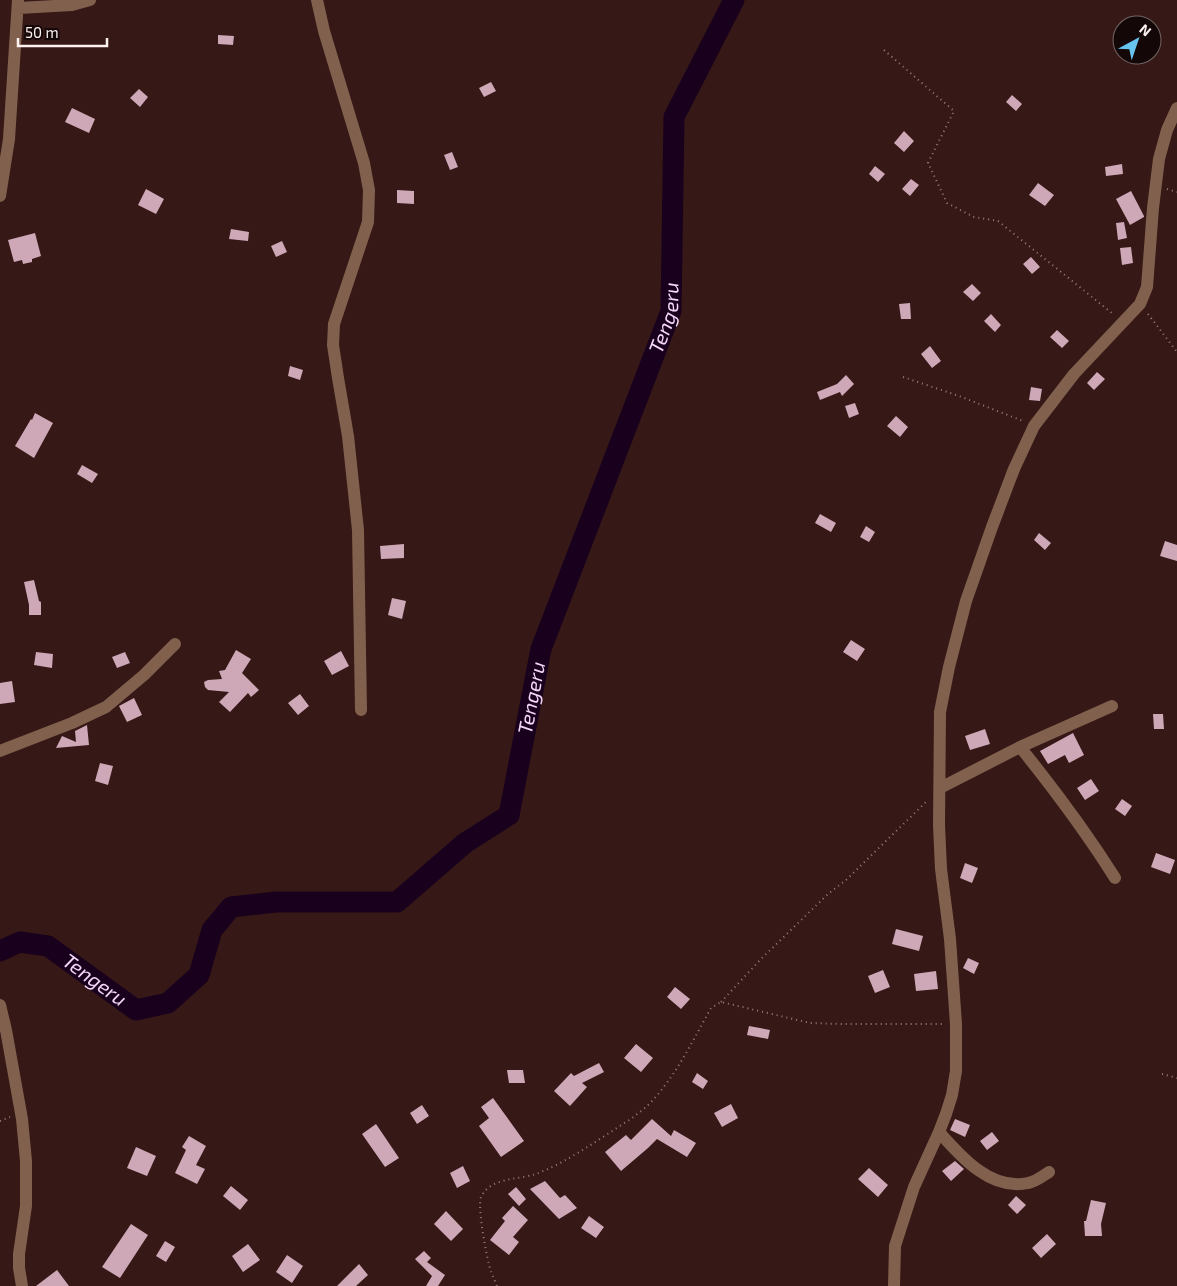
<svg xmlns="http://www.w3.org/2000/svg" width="1177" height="1286" viewBox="0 0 1177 1286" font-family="'Exo 2',sans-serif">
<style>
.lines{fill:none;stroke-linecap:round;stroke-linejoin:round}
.river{stroke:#19011d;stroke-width:21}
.building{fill:#cea8b7}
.path{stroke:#957f7e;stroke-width:2;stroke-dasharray:1 4;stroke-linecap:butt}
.minor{stroke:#81614d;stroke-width:12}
.labels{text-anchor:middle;stroke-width:5;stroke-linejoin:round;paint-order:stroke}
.water-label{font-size:20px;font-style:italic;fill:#f5d7fa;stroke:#140707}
</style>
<rect width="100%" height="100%" fill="#361817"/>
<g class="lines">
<path class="river" id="s1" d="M 0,951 L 20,942 L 48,946 L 136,1010 L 168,1003 L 199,975 L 212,930 L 231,907 L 276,902 L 397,902 L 465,843 L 509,815 L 541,649 L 671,311 L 674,117 L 734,0"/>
</g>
<path class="building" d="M 218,35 L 234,36 L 233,45 L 218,44 Z
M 491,82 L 496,91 L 484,97 L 479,88 Z
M 139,89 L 148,97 L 140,107 L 130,98 Z
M 1012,95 L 1022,104 L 1016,111 L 1006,102 Z
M 72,108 L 95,119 L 89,133 L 65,122 Z
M 904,131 L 914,141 L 904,152 L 894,143 Z
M 452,152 L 458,167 L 450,170 L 444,155 Z
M 1122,164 L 1123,174 L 1106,176 L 1105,167 Z
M 875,166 L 885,174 L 878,182 L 869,174 Z
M 911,179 L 919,185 L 910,196 L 902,189 Z
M 1038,183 L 1054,195 L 1045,206 L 1029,195 Z
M 146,189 L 164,199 L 156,214 L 138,205 Z
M 397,190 L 414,191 L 414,204 L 397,203 Z
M 1131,191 L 1144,216 L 1144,217 L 1130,225 L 1116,199 Z
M 1124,222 L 1127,238 L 1118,240 L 1116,223 Z
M 231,229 L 249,232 L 248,241 L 229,239 Z
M 35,233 L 41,256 L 32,259 L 32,262 L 23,264 L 22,260 L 14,262 L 8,240 Z
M 282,241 L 287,252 L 276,257 L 271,246 Z
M 1131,247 L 1133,263 L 1122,265 L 1120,248 Z
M 1031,257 L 1040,267 L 1032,274 L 1023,264 Z
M 972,284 L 981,293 L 973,301 L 963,292 Z
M 910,303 L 911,319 L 901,319 L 899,304 Z
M 991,314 L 1001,325 L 995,332 L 984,321 Z
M 1057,330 L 1069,341 L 1062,348 L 1050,337 Z
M 930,346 L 941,361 L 932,368 L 921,354 Z
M 290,366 L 303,370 L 300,380 L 288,376 Z
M 1097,372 L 1105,379 L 1094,390 L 1087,383 Z
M 846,375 L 854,384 L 842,396 L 840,392 L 820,400 L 817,392 L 837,384 Z
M 1031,387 L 1042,389 L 1040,401 L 1029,400 Z
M 855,403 L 859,414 L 849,418 L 845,406 Z
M 35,413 L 53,423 L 34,458 L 15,446 L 31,419 L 32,420 Z
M 896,416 L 908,427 L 900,437 L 887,426 Z
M 82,465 L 98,474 L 92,483 L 77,474 Z
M 820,514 L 836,523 L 831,532 L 815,523 Z
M 866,526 L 875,532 L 869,542 L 860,537 Z
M 1039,533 L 1051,543 L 1045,550 L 1034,540 Z
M 1165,541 L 1177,545 L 1177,561 L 1160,556 Z
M 404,544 L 404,558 L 381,559 L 380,546 Z
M 34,580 L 39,601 L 41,602 L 41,615 L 29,615 L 29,605 L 24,582 Z
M 392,598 L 406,601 L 402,619 L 388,615 Z
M 851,640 L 865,649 L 857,661 L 843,652 Z
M 236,650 L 251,659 L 242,673 L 259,690 L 251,697 L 248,693 L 230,712 L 219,702 L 229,692 L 208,690 L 205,687 L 204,682 L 208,680 L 222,679 L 219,671 L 225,670 Z
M 341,651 L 349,666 L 332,675 L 324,661 Z
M 36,652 L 53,654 L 52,668 L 34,665 Z
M 125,652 L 130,663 L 117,668 L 112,657 Z
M 12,681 L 15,702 L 0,704 L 0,683 Z
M 300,694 L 309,706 L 298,715 L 288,703 Z
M 134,698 L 142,715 L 127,722 L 119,706 Z
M 1153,714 L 1163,714 L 1164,729 L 1154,729 Z
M 87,725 L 89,745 L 56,748 L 62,736 L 76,742 L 75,731 Z
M 985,729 L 990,744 L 970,750 L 965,736 Z
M 1073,733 L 1084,755 L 1069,763 L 1065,755 L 1048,764 L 1040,751 Z
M 100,763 L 113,766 L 108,785 L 95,781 Z
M 1091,779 L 1099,791 L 1085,800 L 1077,788 Z
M 1122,799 L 1132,806 L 1125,816 L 1115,809 Z
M 1156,853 L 1175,860 L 1170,874 L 1151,867 Z
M 965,863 L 978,868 L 972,883 L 960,878 Z
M 896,929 L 923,936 L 919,951 L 892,944 Z
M 968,958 L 979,963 L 974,974 L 963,968 Z
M 883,970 L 890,987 L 875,993 L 868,976 Z
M 936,971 L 938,989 L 916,991 L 914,974 Z
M 675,987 L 690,999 L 681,1009 L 667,997 Z
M 749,1026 L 770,1030 L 768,1039 L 747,1035 Z
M 636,1044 L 653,1058 L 641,1072 L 624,1058 Z
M 599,1063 L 604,1072 L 582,1083 L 587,1087 L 570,1106 L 554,1091 L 571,1073 L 574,1076 Z
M 507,1070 L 523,1070 L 525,1083 L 509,1083 Z
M 697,1073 L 708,1081 L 703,1089 L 692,1082 Z
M 493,1098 L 524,1141 L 501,1157 L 479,1126 L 489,1118 L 481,1107 Z
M 731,1104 L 738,1118 L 722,1127 L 714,1113 Z
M 422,1105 L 429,1116 L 417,1124 L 410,1113 Z
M 652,1119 L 671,1136 L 674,1130 L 696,1143 L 687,1157 L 657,1139 L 648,1148 L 621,1171 L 605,1152 L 626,1135 L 631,1140 Z
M 955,1119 L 970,1125 L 965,1137 L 950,1130 Z
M 376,1124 L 399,1158 L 385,1167 L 362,1134 Z
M 992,1132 L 999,1141 L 987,1150 L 980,1141 Z
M 189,1136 L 206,1146 L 196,1165 L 205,1169 L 197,1184 L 175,1173 L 186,1150 L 182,1147 Z
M 136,1147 L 156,1156 L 147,1176 L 127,1168 Z
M 955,1161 L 964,1169 L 951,1181 L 942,1171 Z
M 463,1166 L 470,1181 L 457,1188 L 450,1173 Z
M 869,1168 L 888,1185 L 878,1197 L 858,1179 Z
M 545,1181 L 560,1198 L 565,1195 L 577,1208 L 559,1219 L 530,1189 Z
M 231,1186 L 248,1200 L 240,1210 L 223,1196 Z
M 516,1187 L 526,1199 L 519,1206 L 508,1194 Z
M 1016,1196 L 1026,1205 L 1017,1214 L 1008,1205 Z
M 1091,1200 L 1106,1203 L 1101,1224 L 1102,1236 L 1085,1236 L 1084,1221 L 1086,1221 Z
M 513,1206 L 528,1220 L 513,1237 L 519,1242 L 509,1255 L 490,1240 L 505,1221 L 502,1218 Z
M 446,1211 L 463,1229 L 451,1241 L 434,1224 Z
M 589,1216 L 604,1227 L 596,1238 L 581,1228 Z
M 131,1224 L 148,1235 L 120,1278 L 102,1267 Z
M 1047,1234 L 1056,1244 L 1041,1258 L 1032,1248 Z
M 165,1241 L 175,1247 L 166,1262 L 156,1256 Z
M 248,1244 L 260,1260 L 243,1272 L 232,1256 Z
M 424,1251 L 431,1258 L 427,1262 L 445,1275 L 438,1286 L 426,1286 L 432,1276 L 415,1259 Z
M 287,1255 L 303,1266 L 292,1283 L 276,1272 Z
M 359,1264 L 368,1275 L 356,1286 L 337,1286 Z
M 57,1270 L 69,1286 L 36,1286 Z"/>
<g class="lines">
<path class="path" d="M 884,50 L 954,111 L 928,163 L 947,203 L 974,217 L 998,221 L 1113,314
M 1167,189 L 1177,192
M 1148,314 L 1177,352
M 903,377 L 959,396 L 1023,421
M 721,1002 L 761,959 L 828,894 L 846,880 L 928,800
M 1162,1074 L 1177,1078
M 0,1121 L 10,1117
M 497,1286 C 495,1281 493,1277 491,1272 C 487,1260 477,1207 481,1197 C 491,1177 518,1180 536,1174 C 570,1161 600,1138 631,1119 C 638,1113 646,1108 652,1101 C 677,1074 693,1040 711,1008 L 721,1002 L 810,1023 L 842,1024 L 943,1024"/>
<path class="minor" d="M 317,0 L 324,31 L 364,163 L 369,190 L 368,222 L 334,324 L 333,345 L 338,378 L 348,436 L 358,530 L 361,710
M 19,8 L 72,5 L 90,0
M 0,196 L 9,139 L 18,0
M 1020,747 C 1054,789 1086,832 1115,878
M 0,751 L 72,723 L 106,707 L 144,675 L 175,644
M 940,788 L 1020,747 L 1112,706
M 0,1005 L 6,1030 L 22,1119 L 26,1161 L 26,1206 L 19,1254 L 19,1268 L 22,1286
M 939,1132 C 961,1157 991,1191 1028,1183 C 1035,1182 1043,1176 1049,1172
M 894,1286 L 895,1246 L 914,1187 L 939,1132 L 946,1114 L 952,1095 L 956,1071 L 956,1024 L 950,939 L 941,869 L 939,825 L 940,712 L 949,667 L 966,601 L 992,527 L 1014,469 L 1034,426 L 1074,374 L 1140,304 L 1147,287 L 1153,208 L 1159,159 L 1167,130 L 1177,108"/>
</g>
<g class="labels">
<g class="water-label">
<text dy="7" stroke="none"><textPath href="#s1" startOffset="1142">Tengeru</textPath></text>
<text dy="7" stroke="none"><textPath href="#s1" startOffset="738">Tengeru</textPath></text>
<text dy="7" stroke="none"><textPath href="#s1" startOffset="108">Tengeru</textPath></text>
</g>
</g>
<g transform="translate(1137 40) rotate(40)"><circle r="24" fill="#140707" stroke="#726564"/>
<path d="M0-4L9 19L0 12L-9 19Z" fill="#66c4ef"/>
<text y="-8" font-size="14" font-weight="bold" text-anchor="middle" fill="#fef1f0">N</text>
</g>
<path d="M18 38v8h89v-8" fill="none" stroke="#fef1f0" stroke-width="2.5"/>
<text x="25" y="38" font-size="15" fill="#fef1f0" stroke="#140707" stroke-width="4" paint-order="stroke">50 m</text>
</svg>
